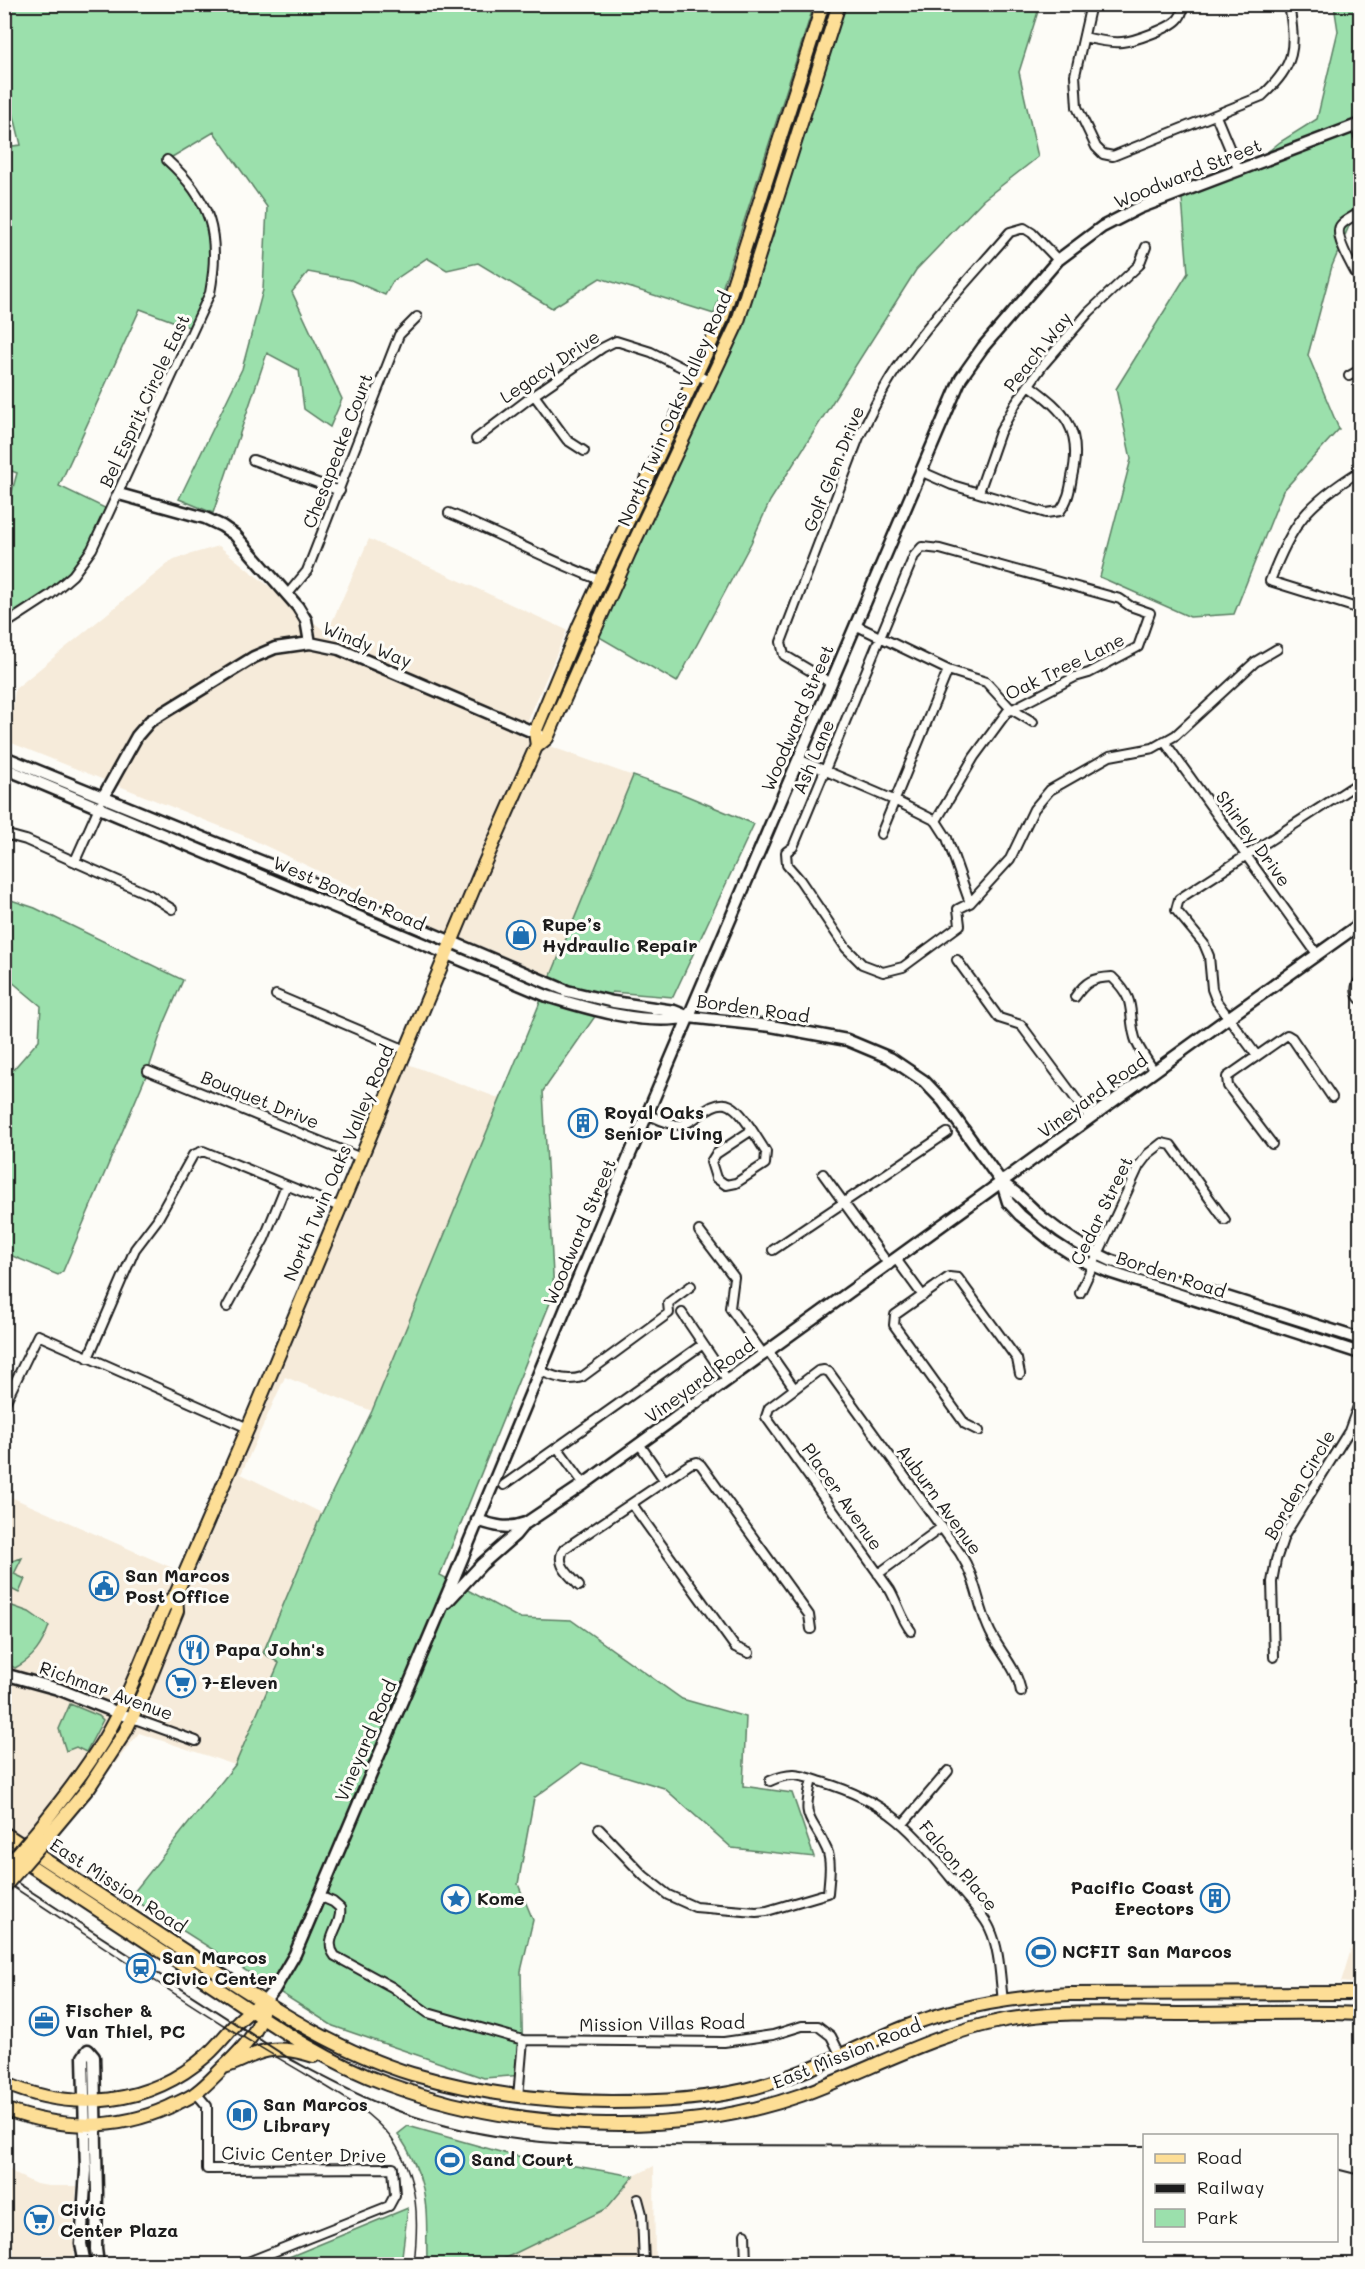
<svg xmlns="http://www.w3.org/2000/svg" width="1365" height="2269" viewBox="0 0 1365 2269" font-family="Mali,sans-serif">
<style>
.built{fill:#f6ebda}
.green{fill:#9be0ac;stroke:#5c7e64;stroke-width:1.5}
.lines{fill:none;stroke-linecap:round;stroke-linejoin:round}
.stream{stroke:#628f9b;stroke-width:2}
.street-casing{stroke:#1c1c1c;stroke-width:12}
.secondary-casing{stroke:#1c1c1c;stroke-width:15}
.primary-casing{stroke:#1c1c1c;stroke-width:16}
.street{stroke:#fdfcf7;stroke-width:8}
.secondary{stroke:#fdfcf7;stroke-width:10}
.primary{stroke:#fdde96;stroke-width:12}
.tram{stroke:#1c1c1c;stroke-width:1.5}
.rail{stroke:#1c1c1c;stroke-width:2}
.primary-bridge-casing{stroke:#1c1c1c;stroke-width:16;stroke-linecap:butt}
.primary-bridge{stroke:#fdde96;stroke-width:12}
.labels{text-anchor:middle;stroke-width:6;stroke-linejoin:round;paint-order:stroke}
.street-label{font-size:18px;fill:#1c1c1c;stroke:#fdfcf7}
.poi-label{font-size:18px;font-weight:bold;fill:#1c1c1c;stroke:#fdfcf7;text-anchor:start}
</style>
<rect width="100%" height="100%" fill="#fdfcf7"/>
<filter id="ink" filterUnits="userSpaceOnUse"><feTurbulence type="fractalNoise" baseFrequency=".0167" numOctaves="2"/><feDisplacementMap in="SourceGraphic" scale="12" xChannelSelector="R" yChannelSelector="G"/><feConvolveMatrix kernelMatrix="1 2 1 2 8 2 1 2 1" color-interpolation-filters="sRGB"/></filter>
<g filter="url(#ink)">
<path class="built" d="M 369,539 L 567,630 L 521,736 L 633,776 L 551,976 L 438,928 L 247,837 L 9,742 L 15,689 L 174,559 L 219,546 L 327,633 Z
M 408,1064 L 501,1099 L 372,1411 L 285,1377 L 241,1474 L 322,1513 L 263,1652 L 279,1662 L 235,1765 L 139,1733 L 47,1850 L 5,1825 L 4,1494 L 193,1577 Z
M 1360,1920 L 1360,1984 L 1341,1982 Z
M 4,2165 L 17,2175 L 36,2184 L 49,2186 L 77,2186 L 73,2230 L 75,2264 L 5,2264 Z
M 654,2166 L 655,2264 L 493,2264 L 606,2209 L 634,2176 Z"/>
<path class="green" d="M 5,5 L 814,5 L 714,314 L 600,278 L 552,308 L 478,263 L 447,270 L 427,258 L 393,281 L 385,295 L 351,280 L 308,272 L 292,292 L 342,399 L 330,427 L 304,409 L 299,370 L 267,353 L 213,513 L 179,499 L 242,369 L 263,290 L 267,207 L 214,132 L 167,160 L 207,212 L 215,269 L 194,329 L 140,309 L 59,486 L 111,511 L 73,575 L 5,625 L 5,518 L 17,473 L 4,468 L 4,147 L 21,145 L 8,91 L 5,91 Z
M 818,5 L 1040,5 L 1019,72 L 1038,157 L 983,200 L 916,270 L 770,501 L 751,543 L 677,682 L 589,631 L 724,319 Z
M 1334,5 L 1360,5 L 1360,117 L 1330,135 L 1355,126 L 1360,139 L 1360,213 L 1352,219 L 1332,266 L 1308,355 L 1339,429 L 1283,491 L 1234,614 L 1190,617 L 1100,577 L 1131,459 L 1116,389 L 1188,273 L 1182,199 L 1250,166 L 1280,142 L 1317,119 L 1338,31 Z
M 633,776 L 673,790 L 754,824 L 673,997 L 612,992 L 543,1091 L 554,1293 L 440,1575 L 519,1618 L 571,1620 L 682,1699 L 746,1717 L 743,1786 L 792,1793 L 814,1857 L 732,1848 L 664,1788 L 582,1763 L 534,1798 L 518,1884 L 533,1920 L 521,1971 L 523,2075 L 484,2078 L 333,2026 L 130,1897 L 235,1765 L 279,1663 L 263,1653 L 322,1513 L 372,1411 Z
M 5,898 L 35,908 L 183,980 L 164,1024 L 148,1071 L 63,1271 L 58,1275 L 5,1253 L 5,1079 L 39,1040 L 41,1006 L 5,976 Z
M 22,1558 L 14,1574 L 25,1579 L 19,1593 L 5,1586 L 5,1563 Z
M 4,1603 L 29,1612 L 49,1626 C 42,1645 34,1658 15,1668 L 5,1663 Z
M 70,1704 L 99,1716 L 103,1720 L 86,1752 L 76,1747 L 66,1751 L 59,1729 Z
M 408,2126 L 511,2155 L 634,2176 L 606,2209 L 493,2264 L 427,2264 C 426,2209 431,2183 398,2134 Z
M 408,2208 L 401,2264 L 272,2264 Z"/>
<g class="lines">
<path class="stream" d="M 380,2264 L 392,2263"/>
<g class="street-casing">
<path id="street" d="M 1091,4 L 1075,75 L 1077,107 L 1096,147 L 1103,154 L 1113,156 L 1262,96 C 1296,64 1296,49 1289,4
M 1084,37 C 1096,40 1109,43 1122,42 C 1134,41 1172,28 1179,18 C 1182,14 1183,9 1183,4
M 1216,116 L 1239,171
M 1355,126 L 1360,139
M 1360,212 C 1355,216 1345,220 1341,225 C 1332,235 1355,271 1360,281
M 1349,376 L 1360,370
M 534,395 L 567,440 L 584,451
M 476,439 L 534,395 L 602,348 L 616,341 L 651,352 L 711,382
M 253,460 L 340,491
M 920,471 L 952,485 L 1046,513 L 1060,511 C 1068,501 1070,490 1072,477 C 1083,430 1065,411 1029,385
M 1360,471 C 1307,504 1292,523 1270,581 L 1360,609
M 979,492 L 1000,432 L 1016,403 L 1043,365 L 1089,312 L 1139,265 L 1146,247
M 449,513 C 500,534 548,560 600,580
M 287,595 L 307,571 L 399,335 L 417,317
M 4,625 L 50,595 L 73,575 L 92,549 L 210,293 C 221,234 211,200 167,160
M 855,625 L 948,670 L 986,682 L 1011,709 L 1033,722
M 831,683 L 784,655 L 781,642 L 859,437 C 871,414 882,389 897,368 C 930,320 972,276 1010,232 L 1024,228 L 1032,233 L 1058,260
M 1164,741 L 1317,954
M 798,759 L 896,801 L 936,821 L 947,838 L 970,903
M 936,821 L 974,757 L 1007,712 L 1075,677 L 1089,673 L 1138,647 L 1150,613 L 1130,606 L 1120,599 L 940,549 L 922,547 L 914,556 L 793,847 L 786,852 L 787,865 L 800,880 L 846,948 L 862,964 L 883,972 L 903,967 L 960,925 L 958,909 L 970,903 L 1010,859 L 1034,809 L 1050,790 L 1110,756 L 1153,748 L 1176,735 L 1255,662 L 1277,649
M 4,834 L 26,840 L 150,895 L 172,909
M 881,834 L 948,670
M 75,861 L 100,805
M 957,960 L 999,1018 L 1021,1025 L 1090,1118
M 1360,980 C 1355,986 1355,993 1360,999
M 276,995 L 406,1050
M 1075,997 C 1086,981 1093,978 1112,977 C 1138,1002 1127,1010 1135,1038 C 1138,1049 1148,1061 1154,1071
M 1257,1056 L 1217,1002 L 1212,989 L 1209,956 L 1204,944 L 1176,910 L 1179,899 L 1360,782
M 148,1071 L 361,1158
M 649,1115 C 658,1119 669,1125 680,1125 C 688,1124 694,1119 701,1114 C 727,1093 736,1107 752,1130
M 752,1130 L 766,1152 L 765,1164 L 736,1183 L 726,1185 L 716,1178 L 711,1162 L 716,1154 Z
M 1272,1144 L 1228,1086 L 1227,1077 L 1287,1035 L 1292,1038 L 1332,1097
M 823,1174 L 889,1265
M 699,1231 L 734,1277 L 730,1308 L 764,1355
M 773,1250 L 947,1133
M 896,1259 L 923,1296
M 1080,1293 L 1139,1166 L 1148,1154 L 1162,1143 L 1171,1145 L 1225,1220
M 227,1307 L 264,1239 L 286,1185
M 682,1313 L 728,1381
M 769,1352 L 794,1388
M 88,1358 L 135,1249 L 157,1220 L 193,1155 L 203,1151 L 340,1207
M 540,1371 C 556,1377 566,1382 582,1377 L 669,1313 L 668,1303 L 691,1286
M 4,1405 L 38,1335 L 248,1428
M 979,1431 L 965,1424 L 894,1325 L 895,1315 L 949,1277 L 958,1278 L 1017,1359 L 1020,1374
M 640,1445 L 665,1481
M 557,1447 L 584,1484
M 504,1485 L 703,1344
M 632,1504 L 735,1647 L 749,1653
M 4,1545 L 6,1546
M 878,1574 L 942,1527
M 579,1586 C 570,1575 554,1564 564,1549 L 690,1464 L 697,1462 L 701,1465 L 809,1615 L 811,1629
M 911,1631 C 901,1618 898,1604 890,1590 L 766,1417 L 769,1408 L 818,1371 L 824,1370 L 829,1372 L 960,1553 C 976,1578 977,1601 988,1627 C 997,1650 1017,1666 1021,1692
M 1274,1657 L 1272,1582 L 1276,1560 L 1284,1536 L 1349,1431 L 1360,1401
M 132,1718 L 196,1741
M 770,1781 C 792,1771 800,1775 822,1782 C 893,1803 915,1834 960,1889 C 969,1901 984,1915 990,1929 C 1000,1950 1000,1978 1003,2001
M 903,1824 L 948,1771
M 599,1829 L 644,1876 L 668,1895 L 695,1907 L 756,1912 L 767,1911 L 828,1893 C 829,1879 832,1863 827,1850 C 811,1814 801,1823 812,1779
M 319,1896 L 333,1902 L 340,1908 C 343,1926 322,1939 335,1956 L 392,1987 L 428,2013 L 523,2040
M 196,2093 L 207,2106 L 207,2169 L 393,2168 L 395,2195 L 389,2206 L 243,2264
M 518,2097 L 523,2040 L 724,2042 L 773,2035 L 802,2026 L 818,2026 L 831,2036 L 841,2056
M 638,2199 L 642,2214 L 644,2264
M 745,2234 L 746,2264"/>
</g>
<g class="secondary-casing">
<path id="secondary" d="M 119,494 L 205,518 L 222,526 L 235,535 L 298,607 L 306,620 L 310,643 L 339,649 L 540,735
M 4,757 L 280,869 L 567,991 L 613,1002 L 674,1011 L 689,1017 L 771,1026 L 847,1040 L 890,1058 L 924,1081 L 943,1101 L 1002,1183 L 1008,1202 L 1020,1215 L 1053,1242 L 1081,1260 L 1109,1272 L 1360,1353
M 4,768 L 547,996 C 589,1009 645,1026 688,1017
M 103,797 L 137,736 L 150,721 L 254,657 L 275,648 L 310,643
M 1002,1183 C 1019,1193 1029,1207 1044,1219 C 1065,1236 1087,1250 1112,1261 L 1360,1339
M 477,1520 C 495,1526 507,1530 526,1523 L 584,1484 L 1228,1018 L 1360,924
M 447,1602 L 482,1564 L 515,1535 L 524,1524
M 4,1674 L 58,1689 L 126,1716
M 264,2002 L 274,1990 L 295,1954 L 457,1571 L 611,1199 L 961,378 L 983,347 L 1058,260 L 1102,227 L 1139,208 L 1360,124
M 85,2264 L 81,2244 L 86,2171 L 83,2057 L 88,2050 L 94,2057 L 97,2193 L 96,2249 L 98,2264"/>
</g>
<g class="primary-casing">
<path id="primary" d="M 537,746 L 535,732 L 579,626 L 722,319 L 823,4
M 38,1830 C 61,1801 84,1772 103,1741 C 128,1699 145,1651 164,1607 L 176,1594 L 248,1428 L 481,871 L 536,747 L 547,738 L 629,553 L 737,324 L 839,4
M 4,1833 C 71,1877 137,1920 203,1963 C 269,2006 336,2051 412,2074 C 477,2093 544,2102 612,2102 C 656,2102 700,2100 744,2090 C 801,2077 851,2049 905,2027 C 957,2006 1013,1997 1069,1994 L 1360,1993
M 48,1836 L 89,1787 L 125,1732 L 146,1688 L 177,1611 L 176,1594
M 4,1848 C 73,1893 142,1939 211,1984 C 267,2021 323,2061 387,2084 C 512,2130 675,2140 801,2095 C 870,2070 932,2034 1005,2020 C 1062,2010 1121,2014 1179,2014 C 1239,2014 1300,2011 1360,2014
M 224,2067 C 237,2063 245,2058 256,2054 C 275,2046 295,2050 314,2056
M 4,2083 C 73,2113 149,2106 207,2055 C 224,2040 236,2019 256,2007
M 4,2109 C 59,2129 116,2131 169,2107 C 178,2102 189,2099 197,2092 C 208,2084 217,2073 227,2064 C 241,2050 259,2032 262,2012"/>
</g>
<use href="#street" class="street"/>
<use href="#secondary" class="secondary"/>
<use href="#primary" class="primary"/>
<path class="tram" d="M 4,1881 C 78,1929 151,1980 225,2026 C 254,2044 283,2061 312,2078 C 340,2095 370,2111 391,2138 C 419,2177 419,2219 414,2264"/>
<path class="rail" d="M 4,1874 L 290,2059 C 320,2075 349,2091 380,2104 C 446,2131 520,2143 590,2145 L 1144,2146
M 1336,2169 L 1360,2175"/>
<g class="primary-bridge-casing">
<path id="primary-bridge" d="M 4,1870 L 38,1830
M 4,1887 L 48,1836"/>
</g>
<use href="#primary-bridge" class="primary-bridge"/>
</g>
</g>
<defs>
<g id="shop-ring" transform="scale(1.5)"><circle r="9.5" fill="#fdfcf7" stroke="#1f6fb2" stroke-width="1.5"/><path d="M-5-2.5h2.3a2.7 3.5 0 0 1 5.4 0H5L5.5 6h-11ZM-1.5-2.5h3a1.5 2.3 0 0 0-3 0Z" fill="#1f6fb2"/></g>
<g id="building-ring" transform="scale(1.5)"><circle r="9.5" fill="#fdfcf7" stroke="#1f6fb2" stroke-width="1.5"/><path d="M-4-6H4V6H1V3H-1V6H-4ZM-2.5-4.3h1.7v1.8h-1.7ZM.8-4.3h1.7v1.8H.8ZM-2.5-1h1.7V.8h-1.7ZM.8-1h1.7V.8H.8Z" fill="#1f6fb2"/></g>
<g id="civic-ring" transform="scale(1.5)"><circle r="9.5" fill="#fdfcf7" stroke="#1f6fb2" stroke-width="1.5"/><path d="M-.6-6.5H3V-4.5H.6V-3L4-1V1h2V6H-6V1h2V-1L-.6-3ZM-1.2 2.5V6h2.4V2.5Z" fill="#1f6fb2"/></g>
<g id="restaurant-ring" transform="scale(1.5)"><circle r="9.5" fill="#fdfcf7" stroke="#1f6fb2" stroke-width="1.5"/><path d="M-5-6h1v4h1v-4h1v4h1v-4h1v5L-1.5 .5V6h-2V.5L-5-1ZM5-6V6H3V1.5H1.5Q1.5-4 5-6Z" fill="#1f6fb2"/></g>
<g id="supermarket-ring" transform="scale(1.5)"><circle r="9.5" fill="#fdfcf7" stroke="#1f6fb2" stroke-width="1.5"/><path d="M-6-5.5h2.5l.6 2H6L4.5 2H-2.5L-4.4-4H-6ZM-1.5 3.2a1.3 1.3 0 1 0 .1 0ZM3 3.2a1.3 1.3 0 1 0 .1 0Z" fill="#1f6fb2"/></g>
<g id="sight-ring" transform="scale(1.5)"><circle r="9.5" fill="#fdfcf7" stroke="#1f6fb2" stroke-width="1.5"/><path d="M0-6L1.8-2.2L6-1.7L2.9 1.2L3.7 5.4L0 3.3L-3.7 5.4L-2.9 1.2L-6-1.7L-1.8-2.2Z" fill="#1f6fb2"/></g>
<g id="stadium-ring" transform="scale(1.5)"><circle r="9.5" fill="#fdfcf7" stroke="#1f6fb2" stroke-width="1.5"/><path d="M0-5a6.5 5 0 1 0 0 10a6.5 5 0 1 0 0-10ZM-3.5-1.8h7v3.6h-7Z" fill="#1f6fb2"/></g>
<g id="station-ring" transform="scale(1.5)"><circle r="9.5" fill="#fdfcf7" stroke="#1f6fb2" stroke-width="1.5"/><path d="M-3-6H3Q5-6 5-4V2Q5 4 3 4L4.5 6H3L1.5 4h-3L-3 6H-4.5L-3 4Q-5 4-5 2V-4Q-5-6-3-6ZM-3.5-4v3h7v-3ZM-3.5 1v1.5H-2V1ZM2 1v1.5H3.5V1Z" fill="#1f6fb2"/></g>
<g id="office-ring" transform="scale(1.5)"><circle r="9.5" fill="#fdfcf7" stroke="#1f6fb2" stroke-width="1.5"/><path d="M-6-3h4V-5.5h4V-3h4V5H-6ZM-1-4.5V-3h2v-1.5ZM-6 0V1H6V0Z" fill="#1f6fb2"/></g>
<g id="library-ring" transform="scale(1.5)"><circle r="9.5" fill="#fdfcf7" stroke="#1f6fb2" stroke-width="1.5"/><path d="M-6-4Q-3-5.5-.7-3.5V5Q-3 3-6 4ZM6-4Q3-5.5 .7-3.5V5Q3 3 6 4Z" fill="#1f6fb2"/></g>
</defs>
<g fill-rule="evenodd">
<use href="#shop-ring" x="521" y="935"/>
<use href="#building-ring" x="583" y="1123"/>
<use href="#civic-ring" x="104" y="1586"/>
<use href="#restaurant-ring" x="194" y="1650"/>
<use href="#supermarket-ring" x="181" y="1683"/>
<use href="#building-ring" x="1215" y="1898"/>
<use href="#sight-ring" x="456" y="1899"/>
<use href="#stadium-ring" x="1041" y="1952"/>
<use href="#station-ring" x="141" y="1968"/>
<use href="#office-ring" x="44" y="2021"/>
<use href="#library-ring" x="242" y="2115"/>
<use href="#stadium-ring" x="450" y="2160"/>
<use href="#supermarket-ring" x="39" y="2220"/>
</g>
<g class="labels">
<g class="street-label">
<text transform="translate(1188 174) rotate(-22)" y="6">Woodward Street</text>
<text transform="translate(1038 352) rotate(-51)" y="6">Peach Way</text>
<text transform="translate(550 367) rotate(-34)" y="6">Legacy Drive</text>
<text transform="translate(145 401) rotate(-65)" y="6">Bel Esprit Circle East</text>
<text transform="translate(675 409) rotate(-66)" y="6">North Twin Oaks Valley Road</text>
<text transform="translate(338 451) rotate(-69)" y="6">Chesapeake Court</text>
<text transform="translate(834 469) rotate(-68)" y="6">Golf Glen Drive</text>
<text transform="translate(367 645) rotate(22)" y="6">Windy Way</text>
<text transform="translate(1065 667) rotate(-26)" y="6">Oak Tree Lane</text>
<text transform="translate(798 718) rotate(-67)" y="6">Woodward Street</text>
<text transform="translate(814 757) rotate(-67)" y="6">Ash Lane</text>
<text transform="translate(1253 839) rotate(54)" y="6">Shirley Drive</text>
<text transform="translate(349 894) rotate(23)" y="6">West Borden Road</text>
<text transform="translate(753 1009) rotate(8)" y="6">Borden Road</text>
<text transform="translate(1093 1096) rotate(-36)" y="6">Vineyard Road</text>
<text transform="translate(260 1100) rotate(22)" y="6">Bouquet Drive</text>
<text transform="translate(339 1163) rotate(-67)" y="6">North Twin Oaks Valley Road</text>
<text transform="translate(1102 1211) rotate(-64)" y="6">Cedar Street</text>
<text transform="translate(580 1232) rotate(-67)" y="6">Woodward Street</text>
<text transform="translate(1171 1275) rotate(18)" y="6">Borden Road</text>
<text transform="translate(700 1381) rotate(-36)" y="6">Vineyard Road</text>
<text transform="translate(1300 1485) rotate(-60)" y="6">Borden Circle</text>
<text transform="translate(842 1497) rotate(55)" y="6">Placer Avenue</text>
<text transform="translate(939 1500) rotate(54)" y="6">Auburn Avenue</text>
<text transform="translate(106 1691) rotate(20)" y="6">Richmar Avenue</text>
<text transform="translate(366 1741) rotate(-67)" y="6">Vineyard Road</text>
<text transform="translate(958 1866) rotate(50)" y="6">Falcon Place</text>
<text transform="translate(118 1886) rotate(33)" y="6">East Mission Road</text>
<text transform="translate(662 2024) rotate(-1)" y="6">Mission Villas Road</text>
<text transform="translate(847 2054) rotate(-22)" y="6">East Mission Road</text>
<text transform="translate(304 2155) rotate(1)" y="6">Civic Center Drive</text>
</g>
<g class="poi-label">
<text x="542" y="931">Rupe’s<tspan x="542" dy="21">Hydraulic Repair</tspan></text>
<text x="604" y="1119">Royal Oaks<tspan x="604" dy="21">Senior Living</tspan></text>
<text x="125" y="1582">San Marcos<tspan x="125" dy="21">Post Office</tspan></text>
<text x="215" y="1656">Papa John's</text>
<text x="202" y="1689">7-Eleven</text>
<text x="1194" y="1894" text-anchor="end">Pacific Coast<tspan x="1194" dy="21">Erectors</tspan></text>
<text x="477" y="1905">Kome</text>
<text x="1062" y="1958">NCFIT San Marcos</text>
<text x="162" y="1964">San Marcos<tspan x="162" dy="21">Civic Center</tspan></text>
<text x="65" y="2017">Fischer &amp;<tspan x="65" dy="21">Van Thiel, PC</tspan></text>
<text x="263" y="2111">San Marcos<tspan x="263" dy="21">Library</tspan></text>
<text x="471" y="2166">Sand Court</text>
<text x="60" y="2216">Civic<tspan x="60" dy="21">Center Plaza</tspan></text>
</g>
</g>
<rect width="1365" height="2269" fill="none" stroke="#fdfcf7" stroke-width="24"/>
<rect x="12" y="12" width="1341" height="2245" fill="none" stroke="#1c1c1c" stroke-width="2" filter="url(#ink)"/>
<rect x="1143" y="2134" width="195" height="108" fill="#fdfcf7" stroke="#a3a29f" stroke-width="1.5"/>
<rect x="1155" y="2154" width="30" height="9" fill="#fdde96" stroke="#a3a29f" stroke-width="1.5"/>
<text x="1197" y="2164" font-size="18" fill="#1c1c1c">Road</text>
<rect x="1155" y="2184" width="30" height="9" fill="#1c1c1c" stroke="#a3a29f" stroke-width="1.5"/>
<text x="1197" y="2194" font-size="18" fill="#1c1c1c">Railway</text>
<rect x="1155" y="2209" width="30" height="18" fill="#9be0ac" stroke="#a3a29f" stroke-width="1.5"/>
<text x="1197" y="2224" font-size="18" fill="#1c1c1c">Park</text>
</svg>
